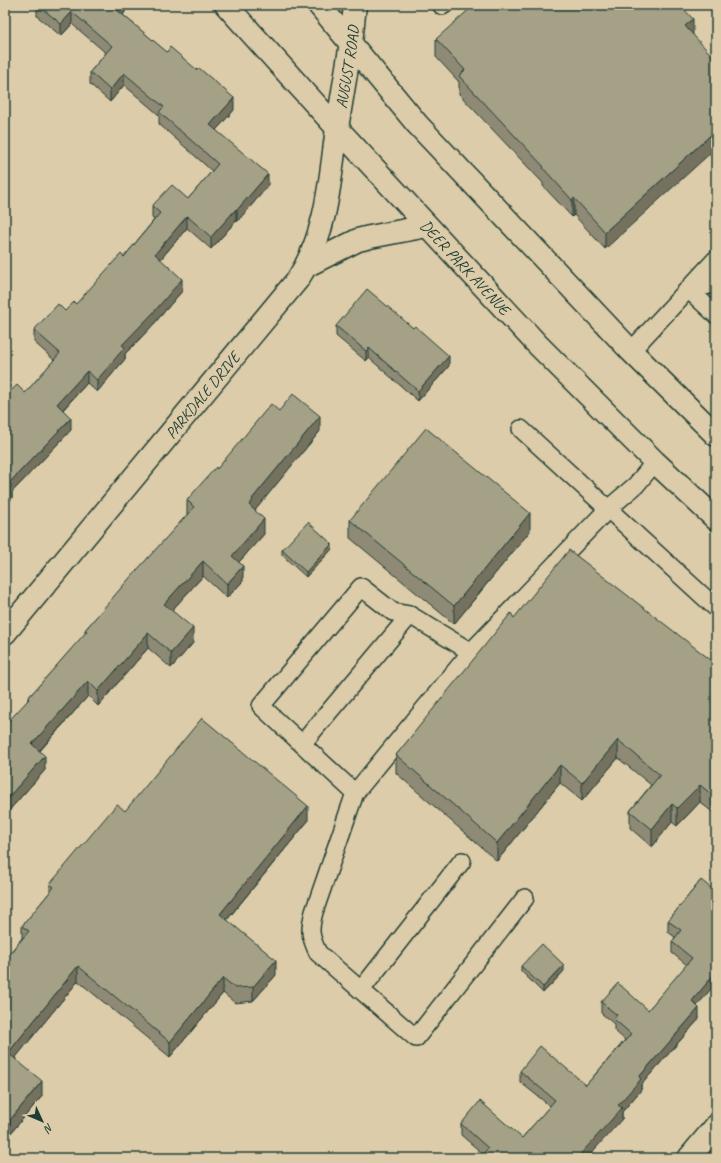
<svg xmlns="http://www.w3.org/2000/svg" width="721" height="1163" viewBox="0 0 721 1163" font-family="Caveat,sans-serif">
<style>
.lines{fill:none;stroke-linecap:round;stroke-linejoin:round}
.lane-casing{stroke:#1f3d34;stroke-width:20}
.street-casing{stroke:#1f3d34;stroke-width:25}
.secondary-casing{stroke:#1f3d34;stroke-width:25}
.primary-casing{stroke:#1f3d34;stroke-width:25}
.lane{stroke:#ddcca9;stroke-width:17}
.street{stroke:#ddcca9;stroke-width:22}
.secondary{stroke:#ddcca9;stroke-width:22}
.primary{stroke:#ddcca9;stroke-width:22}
.wall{fill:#8e8a74;stroke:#1f3d34}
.shaded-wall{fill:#74715e;stroke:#1f3d34}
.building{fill:#a5a187;stroke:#1f3d34}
.labels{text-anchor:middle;stroke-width:3.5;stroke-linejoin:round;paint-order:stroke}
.street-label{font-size:16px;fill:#1f3d34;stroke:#ddcca9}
</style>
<rect width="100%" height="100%" fill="#ddcca9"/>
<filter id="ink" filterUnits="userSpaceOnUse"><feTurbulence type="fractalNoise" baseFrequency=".025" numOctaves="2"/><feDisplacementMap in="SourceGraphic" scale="8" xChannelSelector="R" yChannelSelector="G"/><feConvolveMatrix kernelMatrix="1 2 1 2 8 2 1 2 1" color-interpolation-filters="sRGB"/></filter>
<g filter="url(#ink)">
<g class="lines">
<g class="lane-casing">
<path id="lane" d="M 442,6 L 444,5
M 688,289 L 716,315
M 688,289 L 716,284
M 631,351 L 716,259
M 521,429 L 716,608
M 302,744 L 410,615
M 355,793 L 261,706 L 361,587 L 393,612 L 410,615 L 471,652
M 525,898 L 416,1038 L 318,953 C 310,936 309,931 314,912 L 355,793 L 471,652 L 608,509 L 636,485 L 655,462
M 361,990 L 462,861"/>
</g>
<g class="street-casing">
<g id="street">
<path id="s1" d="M 5,633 L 298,279 C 327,234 330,180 337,128"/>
<path d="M 689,1158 L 716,1126"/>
</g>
</g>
<g class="secondary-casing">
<g id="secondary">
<path id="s2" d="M 337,128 L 351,43 L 355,5"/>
</g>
</g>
<g class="primary-casing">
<g id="primary">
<path id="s3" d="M 226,5 L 337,128 L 537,344 L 655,462 L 716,519"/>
<path d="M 319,5 L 417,124 L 631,351 L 716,435"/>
<path d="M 306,266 L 358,240 L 370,237 L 427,226"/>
</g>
</g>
<use href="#lane" class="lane"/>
<use href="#street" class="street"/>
<use href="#secondary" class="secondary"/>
<use href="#primary" class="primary"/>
</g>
<path class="wall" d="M 37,5 L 125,5 L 125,12 L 123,15 L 234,110 L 216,130 L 268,186 L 237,222 L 236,221 L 211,249 L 187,228 L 160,260 L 182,291 L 153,325 L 125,354 L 125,359 L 97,392 L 87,383 L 63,410 L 71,430 L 12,492 L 12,498 L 5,506 L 5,397 L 25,393 L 54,360 L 34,342 L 34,330 L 76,304 L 124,257 L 154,220 L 152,218 L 152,206 L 188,199 L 212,171 L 159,124 L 159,115 L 124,85 L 110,102 L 90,84 L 90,72 L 106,53 L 72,24 L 61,36 L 37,16 Z
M 680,5 L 605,249 L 574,215 L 572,217 L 543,186 L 543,183 L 459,94 L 459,82 L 436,57 L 436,39 Z
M 336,326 L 413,328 L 449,366 L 418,401 L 369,358 L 366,361 L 336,336 Z
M 279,411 L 320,431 L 255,510 L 264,534 L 239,562 L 243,581 L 227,598 L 203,576 L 172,610 L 193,643 L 171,668 L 148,648 L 98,706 L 88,696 L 40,751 L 45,770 L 5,815 L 28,698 L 85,634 L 85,630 L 187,515 L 187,500 L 217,469 Z
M 350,520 L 530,531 L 454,624 L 350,538 Z
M 332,549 L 306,577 L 282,555 L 282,550 Z
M 514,618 L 716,664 L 716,815 L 700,802 L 677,826 L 672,822 L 652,847 L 630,828 L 630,811 L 651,785 L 618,758 L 582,801 L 560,783 L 497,861 L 396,773 L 396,755 Z
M 125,811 L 308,821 L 227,920 L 276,975 L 253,1001 L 235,1003 L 223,993 L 170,1057 L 78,981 L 15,1058 L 42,1096 L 10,1134 L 5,1131 L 5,959 L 22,938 L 22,926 L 50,892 L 50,884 Z
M 701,880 L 697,1006 L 699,1019 L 641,1085 L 641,1090 L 622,1112 L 622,1119 L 483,1154 L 461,1135 L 461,1124 L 522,1138 L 550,1106 L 520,1082 L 520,1071 L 586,1085 L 625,1040 L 614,1030 L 614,1024 L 601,1013 L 601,1002 L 648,1010 L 687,965 L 672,953 L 672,942 L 675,937 L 668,932 L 668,921 Z
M 521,966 L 564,971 L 543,993 L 521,971 Z"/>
<path class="shaded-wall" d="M 121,5 L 125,5 L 125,12 L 117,22 L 117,10 Z
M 72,12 L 72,24 L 61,36 L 61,24 Z
M 693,19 L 693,36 L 685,26 Z
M 124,73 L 124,85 L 110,102 L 110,90 Z
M 234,98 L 234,110 L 210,137 L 210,125 Z
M 716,130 L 716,148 L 605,249 L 605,232 Z
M 268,174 L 268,186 L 237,222 L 237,210 Z
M 574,198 L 574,215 L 572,217 L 572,200 Z
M 236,209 L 236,221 L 211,249 L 211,237 Z
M 187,216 L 187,228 L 155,266 L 155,254 Z
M 182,279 L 182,291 L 153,325 L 125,354 L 125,359 L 97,392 L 97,380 L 122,345 Z
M 369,348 L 369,358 L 366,361 L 366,351 Z
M 449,356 L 449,366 L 418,401 L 418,391 Z
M 87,371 L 87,383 L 57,416 L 57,404 Z
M 320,416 L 320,431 L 253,513 L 249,505 L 252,499 Z
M 71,418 L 71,430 L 12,492 L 12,498 L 5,506 L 5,494 L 9,483 Z
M 530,513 L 530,531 L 454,624 L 454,606 Z
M 264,519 L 264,534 L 232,570 L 232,556 Z
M 332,544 L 332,549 L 306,577 L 306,572 Z
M 203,561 L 203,576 L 164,619 L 164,604 Z
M 243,566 L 243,581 L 227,598 L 227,584 Z
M 193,628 L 193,643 L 171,668 L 171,653 Z
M 148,633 L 148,648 L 98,706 L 98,691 Z
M 88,681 L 88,696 L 32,759 L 32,744 Z
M 618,740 L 618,758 L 582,801 L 582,783 Z
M 45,756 L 45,770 L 5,815 L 5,801 Z
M 560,765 L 560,783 L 497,861 L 497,843 Z
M 700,785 L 700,802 L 677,826 L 677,808 Z
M 672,804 L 672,822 L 652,847 L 652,829 Z
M 308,806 L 308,821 L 220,928 L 220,914 Z
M 276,960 L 276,975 L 253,1001 L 253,987 Z
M 564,965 L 564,971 L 543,993 L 543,987 Z
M 78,966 L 78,981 L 8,1067 L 8,1053 Z
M 716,972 L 716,983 L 692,1012 L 692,1001 Z
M 223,978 L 223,993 L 170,1057 L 170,1042 Z
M 699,1008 L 699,1019 L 641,1085 L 641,1090 L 622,1112 L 622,1119 L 587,1158 L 577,1158 L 639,1077 Z
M 42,1081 L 42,1096 L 10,1134 L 10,1120 Z"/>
<path class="building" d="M 38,5 L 121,5 L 117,10 L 167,52 L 170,47 L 197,70 L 199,68 L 234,98 L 210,125 L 268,174 L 237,210 L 236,209 L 211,237 L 187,216 L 155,254 L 182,279 L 153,313 L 122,345 L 125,347 L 97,380 L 87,371 L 57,404 L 71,418 L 9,483 L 12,486 L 5,494 L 5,397 L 17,385 L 25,393 L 60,353 L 34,330 L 58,304 L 65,311 L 74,302 L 76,304 L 121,254 L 124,257 L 160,213 L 152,206 L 172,185 L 188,199 L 218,164 L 159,112 L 164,107 L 124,73 L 110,90 L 90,72 L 112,46 L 72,12 L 61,24 Z
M 474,5 L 680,5 L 693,19 L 685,26 L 716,60 L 716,130 L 605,232 L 574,198 L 572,200 L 543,168 L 544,167 L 459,76 L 465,70 L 436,39 Z
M 367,289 L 413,328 L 415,326 L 449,356 L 418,391 L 369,348 L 366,351 L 336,326 Z
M 293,394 L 320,416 L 252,499 L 253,500 L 249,505 L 264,519 L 232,556 L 243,566 L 227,584 L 203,561 L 164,604 L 193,628 L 171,653 L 148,633 L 98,691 L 88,681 L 32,744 L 45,756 L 5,801 L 5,725 L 29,699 L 28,698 L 87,631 L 85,630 L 127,581 L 194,507 L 187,500 L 216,467 L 217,469 L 271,404 L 279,411 Z
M 426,428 L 530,513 L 454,606 L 350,520 Z
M 308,522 L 332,544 L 306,572 L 282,550 Z
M 569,550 L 716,664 L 716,798 L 700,785 L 677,808 L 672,804 L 652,829 L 630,811 L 660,775 L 618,740 L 582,783 L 560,765 L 497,843 L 396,755 L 511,613 L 514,618 Z
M 202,718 L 308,806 L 220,914 L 276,960 L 253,987 L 235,988 L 223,978 L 170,1042 L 78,966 L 8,1053 L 42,1081 L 10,1120 L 5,1116 L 5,959 L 29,931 L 22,926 L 54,887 L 50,884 L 117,804 L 125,811 Z
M 701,880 L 716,892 L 716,972 L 692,1001 L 699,1008 L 639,1077 L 641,1079 L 618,1105 L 622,1108 L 577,1158 L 480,1158 L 488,1148 L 461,1124 L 480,1101 L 522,1138 L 555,1100 L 520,1071 L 540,1046 L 586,1085 L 631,1034 L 614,1019 L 617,1015 L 601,1002 L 618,983 L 648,1010 L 692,958 L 672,942 L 681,930 L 668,921 Z
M 542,944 L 564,965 L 543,987 L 521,966 Z"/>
</g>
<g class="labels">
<g class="street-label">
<text dy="6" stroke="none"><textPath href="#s2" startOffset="62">AUGUST ROAD</textPath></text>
<text dy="6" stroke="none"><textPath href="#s3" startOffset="355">DEER PARK AVENUE</textPath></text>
<text dy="6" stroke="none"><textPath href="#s1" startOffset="309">PARKDALE DRIVE</textPath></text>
</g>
</g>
<rect width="721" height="1163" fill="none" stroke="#ddcca9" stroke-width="20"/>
<rect x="10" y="10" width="701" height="1143" fill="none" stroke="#1f3d34" stroke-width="1.5" filter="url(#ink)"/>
<g transform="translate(42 1121) rotate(134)" stroke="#ddcca9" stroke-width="3" paint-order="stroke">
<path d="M0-3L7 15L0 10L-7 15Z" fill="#1f3d34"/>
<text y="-6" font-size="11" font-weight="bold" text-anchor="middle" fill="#1f3d34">N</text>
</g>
</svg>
